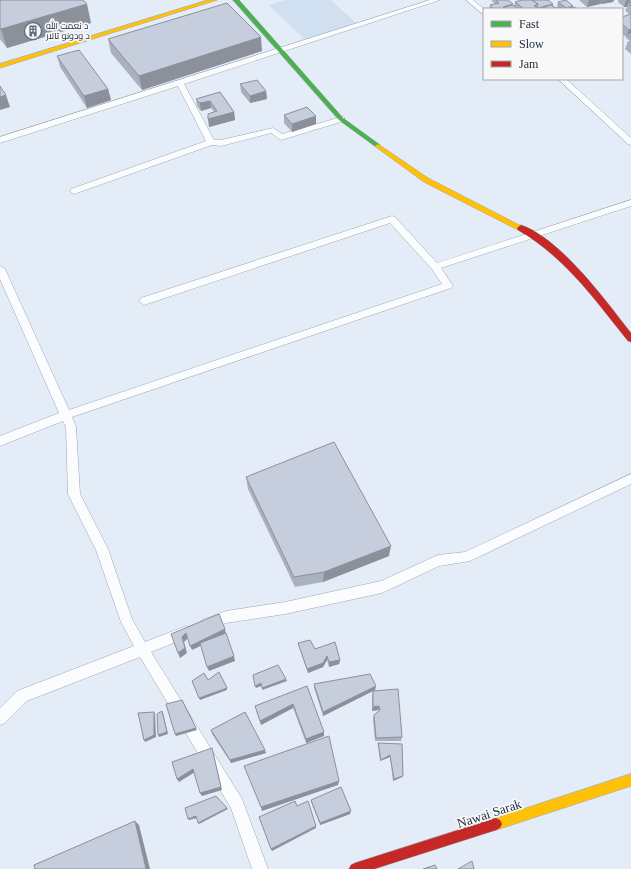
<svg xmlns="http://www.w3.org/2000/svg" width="631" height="869" viewBox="0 0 631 869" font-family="'Times New Roman',Cairo,serif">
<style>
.built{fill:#d0e0f0}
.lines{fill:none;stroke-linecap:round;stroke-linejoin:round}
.lane-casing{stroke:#9ba7b3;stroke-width:1}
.fast-casing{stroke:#9ba7b3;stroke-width:1}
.slow-casing{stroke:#9ba7b3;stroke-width:1}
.jam-casing{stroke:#9ba7b3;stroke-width:1}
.lane{fill:#fbfcfe;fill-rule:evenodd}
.fast{fill:#4caf50;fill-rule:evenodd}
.slow{fill:#ffc107;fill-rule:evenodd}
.jam{fill:#c62828;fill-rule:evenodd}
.wall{fill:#aab1be}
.shaded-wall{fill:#8b909b}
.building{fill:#c6cedd;stroke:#8b909b}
.labels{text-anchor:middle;stroke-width:3.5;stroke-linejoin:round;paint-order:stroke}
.far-poi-label{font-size:9px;fill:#1b2b3c;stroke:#f8f8f8;text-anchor:start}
.near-street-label{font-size:13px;fill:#1b2b3c;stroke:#f8f8f8}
</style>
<rect width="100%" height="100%" fill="#e4edf7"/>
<path class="built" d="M 285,0 L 331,0 L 358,25 L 306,41 L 269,5 Z"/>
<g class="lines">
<g class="lane-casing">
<path id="lane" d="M 430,0 L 440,0 L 184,84 L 214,140 L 221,140 L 273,128 L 282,134 L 341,117 L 344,117 L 344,121 L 281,140 L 271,133 L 221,146 L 212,145 L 74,194 L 70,191 L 71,189 L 206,141 L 178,86 L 0,143 L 0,137 Z
M 466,0 L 473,0 L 484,9 L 484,15 Z
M 558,79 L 566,79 L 631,138 L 631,145 L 628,144 Z
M 631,200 L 631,206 L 441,268 L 453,286 L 451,288 L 72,417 L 76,427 L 80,494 L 108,549 L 132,619 L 145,642 L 186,626 L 191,628 L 192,632 L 191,636 L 151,652 L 242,799 L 268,869 L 252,869 L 231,808 L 140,657 L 27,701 L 5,723 L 0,725 L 0,708 L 17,691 L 134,646 L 121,622 L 96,550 L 68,494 L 66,427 L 63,421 L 0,446 L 0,436 L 59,413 L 0,279 L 0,266 L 5,269 L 69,410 L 442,284 L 432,269 L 390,223 L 144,305 L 139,301 L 141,298 L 392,216 L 395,217 L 437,263 Z
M 631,474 L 631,484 L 470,561 L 439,566 L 382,593 L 285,614 L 226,623 L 207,630 L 202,628 L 201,624 L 202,620 L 226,611 L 285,602 L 381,581 L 438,555 L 465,552 Z"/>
</g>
<g class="fast-casing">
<path id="fast" d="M 233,0 L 239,0 L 343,118 L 380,145 L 380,147 L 376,147 L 339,120 Z"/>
</g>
<g class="slow-casing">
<path id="slow" d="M 208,0 L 217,0 L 0,68 L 0,64 Z
M 378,144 L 428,178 L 525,228 L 521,231 L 518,230 L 424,182 L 376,147 L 375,146 Z
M 631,774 L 631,786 L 496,830 L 492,828 L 490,824 L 492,820 L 496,818 Z"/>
</g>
<g class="jam-casing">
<path id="jam" d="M 521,225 C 560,238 606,301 631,333 L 631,342 L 628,341 C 595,300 565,257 518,230 L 517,228 Z
M 496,818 L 500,820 L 502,824 L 500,828 L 496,830 L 374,869 L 349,869 L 351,865 L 355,863 Z"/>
</g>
<use href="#lane" class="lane"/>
<use href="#fast" class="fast"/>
<use href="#slow" class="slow"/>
<use href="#jam" class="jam"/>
</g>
<path class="wall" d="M 0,0 L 91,23 L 7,48 L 0,39 Z
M 492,0 L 508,0 L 514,6 L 515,2 L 553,4 L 552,5 L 556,8 L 555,9 L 489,9 L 490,5 L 495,4 L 492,1 Z
M 579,0 L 614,0 L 613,2 L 601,4 L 600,4 L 587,7 Z
M 618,0 L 631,0 L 631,54 L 625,49 L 628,41 L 630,41 L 626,38 L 626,37 L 622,34 L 622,17 L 630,15 L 625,10 L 627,7 L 624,7 L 618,2 Z
M 558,2 L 573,6 L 573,8 L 577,9 L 556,9 L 556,8 L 559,7 L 557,6 Z
M 108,39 L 262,51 L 142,90 L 111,53 Z
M 57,56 L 108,89 L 111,100 L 87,108 L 60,67 Z
M 240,84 L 266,91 L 267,99 L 250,103 L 241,92 Z
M 220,92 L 234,112 L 235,120 L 209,127 L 214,112 L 211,108 L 201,111 L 197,106 L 196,99 Z
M 284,115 L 316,124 L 292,132 L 284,123 Z
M 246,477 L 389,556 L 323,582 L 295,587 L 248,489 Z
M 298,643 L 315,649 L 340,660 L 339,664 L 329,667 L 327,660 L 323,667 L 308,673 L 299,647 Z
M 314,684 L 376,686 L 375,690 L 374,690 L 402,737 L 401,741 L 375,741 L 373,719 L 374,715 L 379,711 L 378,710 L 372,711 L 372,695 L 373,691 L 323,716 L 314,688 Z
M 307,686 L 324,732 L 324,736 L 306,743 L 293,708 L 261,725 L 256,710 Z
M 211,730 L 266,753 L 231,763 L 212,734 Z
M 378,743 L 402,744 L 403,776 L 402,777 L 393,781 L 390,757 L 380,761 L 378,745 Z
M 311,800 L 350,814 L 320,825 L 311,802 Z"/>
<path class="shaded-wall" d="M 589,0 L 602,0 L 600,4 L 587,7 Z
M 605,0 L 614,0 L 613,2 L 601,4 L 602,1 Z
M 626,0 L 630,0 L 629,4 L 628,3 L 627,7 L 624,7 Z
M 87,4 L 91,23 L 7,48 L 1,29 Z
M 553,4 L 552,8 L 544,7 L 544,9 L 537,9 L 538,8 Z
M 573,6 L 573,9 L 565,9 L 566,8 Z
M 631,29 L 631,36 L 627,34 L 629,30 Z
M 261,37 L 262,51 L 142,90 L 139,76 Z
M 108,89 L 111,100 L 87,108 L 84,96 Z
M 266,91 L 267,99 L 250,103 L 250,96 Z
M 6,95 L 10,107 L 0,110 L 0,97 Z
M 210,101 L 211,108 L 201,111 L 200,103 Z
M 234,112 L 235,120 L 209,127 L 208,119 Z
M 316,116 L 316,124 L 292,132 L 292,124 Z
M 391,546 L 389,556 L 323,582 L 324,572 Z
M 225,629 L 226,634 L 192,650 L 190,646 Z
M 186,633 L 188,638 L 184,642 L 187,653 L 180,658 L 178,653 L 182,637 Z
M 234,656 L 235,661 L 209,671 L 207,667 Z
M 327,656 L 327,660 L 323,667 L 308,673 L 307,669 Z
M 340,660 L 339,664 L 329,667 L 329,662 Z
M 286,679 L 287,681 L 262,690 L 262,688 Z
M 261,683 L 261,686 L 256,688 L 255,686 Z
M 376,686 L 375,690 L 323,716 L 323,712 Z
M 227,688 L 227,690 L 200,700 L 199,698 Z
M 183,702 L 197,730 L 176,736 L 175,734 Z
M 293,704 L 293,708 L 261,725 L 260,721 Z
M 379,706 L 378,710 L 372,711 L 373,707 Z
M 162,711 L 163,713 L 168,734 L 159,737 L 158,735 Z
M 154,712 L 155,714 L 156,737 L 145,742 L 144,740 Z
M 324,732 L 324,736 L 306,743 L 306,739 Z
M 212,748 L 213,752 L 222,790 L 202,796 L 200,793 Z
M 265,750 L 266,753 L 231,763 L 230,760 Z
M 390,755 L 390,757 L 380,761 L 381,760 Z
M 193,769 L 195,772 L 179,782 L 177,779 Z
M 403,776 L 402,777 L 393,781 L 394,779 Z
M 339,781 L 338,785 L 262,811 L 261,807 Z
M 227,808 L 228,809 L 199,824 L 198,823 Z
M 351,811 L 350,814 L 320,825 L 320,823 Z
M 196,816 L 197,818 L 189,820 L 188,819 Z
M 135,821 L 139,825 L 150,869 L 146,869 Z
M 316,826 L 316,828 L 272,851 L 271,849 Z"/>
<path class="building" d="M 0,0 L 83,0 L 87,4 L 1,29 L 0,29 Z
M 496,0 L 508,0 L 513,4 L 503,7 L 505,8 L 501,9 L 494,9 L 490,5 L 499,3 Z
M 522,0 L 532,0 L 538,4 L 534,6 L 539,9 L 524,9 L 515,2 Z
M 532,0 L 548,0 L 553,4 L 538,8 L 537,8 L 538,4 Z
M 566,0 L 573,6 L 566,8 L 558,2 Z
M 631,2 L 631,6 L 628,3 Z
M 227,3 L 261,37 L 139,76 L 108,39 Z
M 513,5 L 517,9 L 505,9 L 505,7 Z
M 551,5 L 556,8 L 553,9 L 547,9 L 544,7 Z
M 559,7 L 562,9 L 557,9 L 556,8 Z
M 575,7 L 577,9 L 568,9 Z
M 631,14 L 631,29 L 629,30 L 622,24 L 622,17 Z
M 631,33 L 631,37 L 627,34 Z
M 79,50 L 108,89 L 84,96 L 57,56 Z
M 257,80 L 266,91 L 250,96 L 240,84 Z
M 0,86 L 6,95 L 0,97 Z
M 220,92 L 234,112 L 208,119 L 208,114 L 217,111 L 210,101 L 200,103 L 196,99 Z
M 307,107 L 316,116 L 292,124 L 284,115 Z
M 334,442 L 391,546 L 324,572 L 294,577 L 246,477 Z
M 219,614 L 225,629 L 190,646 L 186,633 L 182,637 L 185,648 L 178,653 L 171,634 Z
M 226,633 L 234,656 L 207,667 L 200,643 Z
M 310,640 L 315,649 L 335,642 L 340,660 L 329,662 L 327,656 L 323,663 L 307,669 L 298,643 Z
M 278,665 L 286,679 L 262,688 L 261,683 L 255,686 L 253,675 Z
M 219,672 L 227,688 L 199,698 L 192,681 L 204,673 L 208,680 Z
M 370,674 L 376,686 L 323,712 L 314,684 Z
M 307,686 L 324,732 L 306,739 L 293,704 L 260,721 L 255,706 Z
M 398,689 L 402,737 L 376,738 L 374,715 L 380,710 L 379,706 L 373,707 L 373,691 Z
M 182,700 L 196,728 L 175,734 L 166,704 Z
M 162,711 L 167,732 L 158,735 L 157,714 Z
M 154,712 L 154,735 L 144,740 L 138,713 Z
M 245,712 L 265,750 L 230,760 L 211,730 Z
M 329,736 L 339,781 L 261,807 L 244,766 Z
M 378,743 L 402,744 L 403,776 L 394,779 L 390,755 L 381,760 Z
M 212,748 L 221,787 L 200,793 L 193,769 L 177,779 L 172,762 Z
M 341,787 L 351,811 L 320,823 L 311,800 Z
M 216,796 L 227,808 L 198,823 L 196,816 L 188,819 L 185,808 Z
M 295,801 L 297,806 L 308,801 L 316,826 L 271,849 L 259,817 Z
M 135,821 L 146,869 L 35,869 L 34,865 Z
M 472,861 L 474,869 L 458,869 Z
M 435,865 L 437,869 L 423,869 Z"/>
<defs>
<g id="building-ring" transform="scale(0.9)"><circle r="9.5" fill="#f8f8f8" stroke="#616f7d" stroke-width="1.5"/><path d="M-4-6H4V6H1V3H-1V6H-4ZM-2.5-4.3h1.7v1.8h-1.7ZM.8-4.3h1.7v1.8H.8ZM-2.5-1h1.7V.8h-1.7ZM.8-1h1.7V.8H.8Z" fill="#616f7d"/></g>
</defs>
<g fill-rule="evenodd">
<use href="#building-ring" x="33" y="31"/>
</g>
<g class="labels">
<g class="far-poi-label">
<text x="46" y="29">د نعمت الله<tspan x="46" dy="10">د ودونو تالار</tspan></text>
</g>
<g class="near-street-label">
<text transform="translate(489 813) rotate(-18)" y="5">Nawai Sarak</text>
</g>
</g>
<rect x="483" y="8" width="140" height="72" fill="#f8f8f8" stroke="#a0a6ad"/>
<rect x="491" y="21" width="20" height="6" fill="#4caf50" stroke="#a0a6ad"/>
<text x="519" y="28" font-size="12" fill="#1b2b3c">Fast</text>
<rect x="491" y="41" width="20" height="6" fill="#ffc107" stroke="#a0a6ad"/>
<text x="519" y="48" font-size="12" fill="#1b2b3c">Slow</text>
<rect x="491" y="61" width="20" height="6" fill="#c62828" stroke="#a0a6ad"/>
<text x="519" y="68" font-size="12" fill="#1b2b3c">Jam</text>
</svg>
